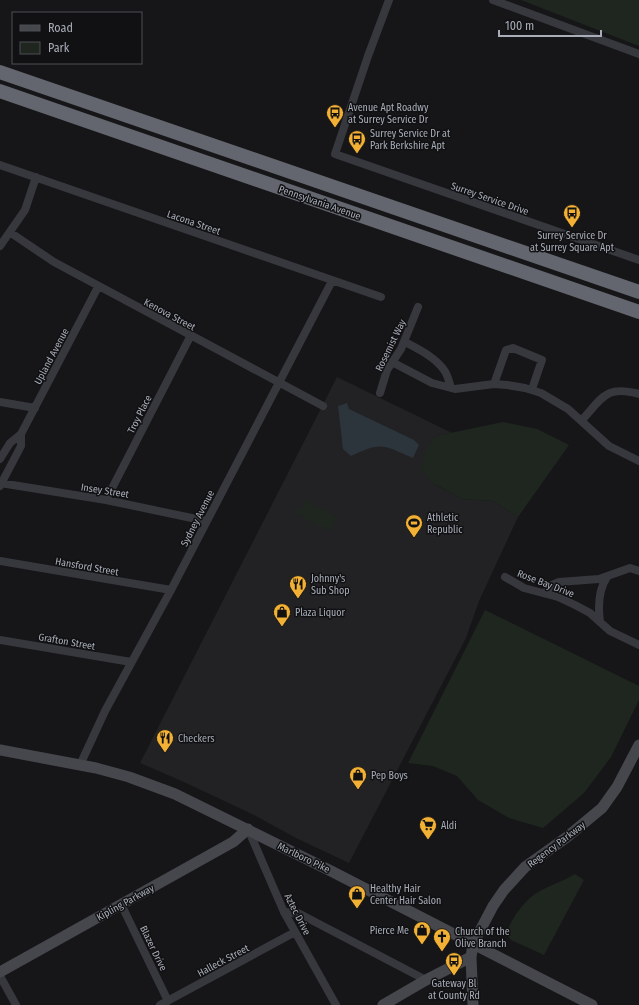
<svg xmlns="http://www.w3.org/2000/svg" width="639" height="1005" viewBox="0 0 639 1005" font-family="'Fira Sans Condensed',sans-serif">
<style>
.built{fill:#222225}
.green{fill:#1e261f}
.water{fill:#2c353c}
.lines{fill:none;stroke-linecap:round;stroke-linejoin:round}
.street{stroke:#37383d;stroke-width:8}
.secondary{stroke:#45474d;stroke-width:11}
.highway{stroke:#63666e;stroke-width:14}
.labels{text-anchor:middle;stroke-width:3;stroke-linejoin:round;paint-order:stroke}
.poi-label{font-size:10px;fill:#a8adb8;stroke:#111113;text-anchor:start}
.street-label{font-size:10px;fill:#a8adb8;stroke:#111113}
</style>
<rect width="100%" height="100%" fill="#161618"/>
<path class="built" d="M 337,377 L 452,433 L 436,436 L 434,484 L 463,499 L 493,501 L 518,517 L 479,601 L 466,638 L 349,863 L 296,838 L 254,815 L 184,782 L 140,763 Z"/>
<path class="green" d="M 521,0 L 639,0 L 639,46 Z
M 503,422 L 537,429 L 569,445 L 518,517 L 493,501 L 463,499 L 434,484 L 421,468 L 425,451 L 436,436 Z
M 306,500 L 337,517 L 330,531 L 293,512 L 303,507 Z
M 485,610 L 639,686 L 639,700 L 611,757 L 584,793 L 543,828 L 509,818 L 478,800 L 457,776 L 433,766 L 408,763 Z
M 575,874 L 584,880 L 544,955 L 511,940 L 506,934 C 511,920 522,903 535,894 C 547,886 562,882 575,874 Z"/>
<path class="water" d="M 347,403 L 349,409 L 414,440 L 419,445 L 413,458 C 383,445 382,441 351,456 L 343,449 L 338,406 Z"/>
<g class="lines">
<path class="street" d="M 389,0 L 368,56 L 335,154 L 639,260
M 493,0 L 639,54
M 0,165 L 381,297
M 11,233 L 54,262 L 323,406
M 0,246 L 25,210 L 36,177
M 405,342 C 418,349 435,357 444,370 C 448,375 449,382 451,388
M 392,362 L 432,383 L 455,389 L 494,384 L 507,385 L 525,388 L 541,393 L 568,409 L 609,446 L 639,461
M 494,384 L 506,350 L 513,348 L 542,360 L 532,389
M 380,393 L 387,370 L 401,349 L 418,307
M 0,402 L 35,408
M 582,420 C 603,397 606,385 639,394
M 0,459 L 10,443 L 21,434 L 98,287
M 0,483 L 106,500 L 206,521
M 0,486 L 21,446 L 21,434
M 106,500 L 190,337
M 0,561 L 171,590
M 505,577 L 524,588 L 558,597 L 575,605 L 590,613 L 610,631 L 639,645
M 545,593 L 552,585 L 559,582 L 599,579 L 630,568 L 639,571
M 600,622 C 598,607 599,589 607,577
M 0,640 L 131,662
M 80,765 L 105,711 L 171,590 L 332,281
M 248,829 L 284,912 L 336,1005
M 121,904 L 168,1001
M 284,912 L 298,913 L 426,980
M 0,976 L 16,1005
M 160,1005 L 295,932"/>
<path class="secondary" d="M 0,750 L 96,768 L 129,777 L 175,794 L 331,871 L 592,1005
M 0,972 L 233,842 L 248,829
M 383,1005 L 426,980 L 471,957
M 473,1005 L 471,957 L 473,944 L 493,906 L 504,890 L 525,867 L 567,837 L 602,808 L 617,787 L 639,745"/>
<path class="highway" d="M 0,72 L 639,292
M 0,91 L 639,312"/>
</g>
<defs>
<g id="bus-pin" transform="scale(0.9)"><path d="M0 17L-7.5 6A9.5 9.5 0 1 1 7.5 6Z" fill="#f2b134" stroke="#111113"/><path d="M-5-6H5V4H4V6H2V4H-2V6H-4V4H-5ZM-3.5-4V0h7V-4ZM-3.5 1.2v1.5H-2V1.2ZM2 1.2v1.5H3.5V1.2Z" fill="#111"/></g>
<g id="stadium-pin" transform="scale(0.9)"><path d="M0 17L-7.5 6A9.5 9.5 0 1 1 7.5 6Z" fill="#f2b134" stroke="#111113"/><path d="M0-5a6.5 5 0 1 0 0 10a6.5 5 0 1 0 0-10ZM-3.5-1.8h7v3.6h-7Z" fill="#111"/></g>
<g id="restaurant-pin" transform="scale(0.9)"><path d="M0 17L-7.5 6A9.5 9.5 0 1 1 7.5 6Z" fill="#f2b134" stroke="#111113"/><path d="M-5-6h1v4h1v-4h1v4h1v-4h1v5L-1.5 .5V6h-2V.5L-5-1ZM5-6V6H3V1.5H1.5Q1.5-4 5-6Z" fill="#111"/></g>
<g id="shop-pin" transform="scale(0.9)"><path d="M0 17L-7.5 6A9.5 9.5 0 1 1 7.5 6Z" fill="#f2b134" stroke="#111113"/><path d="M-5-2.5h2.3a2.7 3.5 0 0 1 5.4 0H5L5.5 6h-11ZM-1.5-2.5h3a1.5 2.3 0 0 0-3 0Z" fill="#111"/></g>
<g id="supermarket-pin" transform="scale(0.9)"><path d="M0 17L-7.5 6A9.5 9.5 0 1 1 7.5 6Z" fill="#f2b134" stroke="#111113"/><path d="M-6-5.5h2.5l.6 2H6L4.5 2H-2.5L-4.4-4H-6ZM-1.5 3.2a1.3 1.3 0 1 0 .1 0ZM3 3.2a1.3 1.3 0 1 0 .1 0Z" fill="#111"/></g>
<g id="church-pin" transform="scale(0.9)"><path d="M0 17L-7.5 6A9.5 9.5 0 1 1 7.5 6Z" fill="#f2b134" stroke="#111113"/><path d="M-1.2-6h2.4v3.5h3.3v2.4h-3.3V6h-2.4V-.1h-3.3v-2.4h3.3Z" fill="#111"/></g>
</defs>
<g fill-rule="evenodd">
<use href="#bus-pin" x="335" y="113"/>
<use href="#bus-pin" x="357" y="139"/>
<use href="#bus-pin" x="572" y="213"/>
<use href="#stadium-pin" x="414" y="523"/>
<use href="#restaurant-pin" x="298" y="584"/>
<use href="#shop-pin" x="282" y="612"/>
<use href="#restaurant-pin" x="165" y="738"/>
<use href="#shop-pin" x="358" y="775"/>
<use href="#supermarket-pin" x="428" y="825"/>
<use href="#shop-pin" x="357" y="894"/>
<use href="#shop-pin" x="422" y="930"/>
<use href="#church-pin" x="442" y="937"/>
<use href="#bus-pin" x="454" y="961"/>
</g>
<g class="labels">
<g class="poi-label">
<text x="348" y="111">Avenue Apt Roadwy<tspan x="348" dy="12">at Surrey Service Dr</tspan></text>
<text x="370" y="137">Surrey Service Dr at<tspan x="370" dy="12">Park Berkshire Apt</tspan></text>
<text x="572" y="239" text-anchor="middle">Surrey Service Dr<tspan x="572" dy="12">at Surrey Square Apt</tspan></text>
<text x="427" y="521">Athletic<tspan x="427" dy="12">Republic</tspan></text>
<text x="311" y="582">Johnny's<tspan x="311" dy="12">Sub Shop</tspan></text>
<text x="295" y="616">Plaza Liquor</text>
<text x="178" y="742">Checkers</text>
<text x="371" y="779">Pep Boys</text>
<text x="441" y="829">Aldi</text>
<text x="370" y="892">Healthy Hair<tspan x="370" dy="12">Center Hair Salon</tspan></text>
<text x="409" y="934" text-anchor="end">Pierce Me</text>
<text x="455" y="935">Church of the<tspan x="455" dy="12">Olive Branch</tspan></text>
<text x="454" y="987" text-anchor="middle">Gateway Bl<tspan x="454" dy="12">at County Rd</tspan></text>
</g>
<g class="street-label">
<text transform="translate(490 198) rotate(19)" y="4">Surrey Service Drive</text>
<text transform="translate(320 202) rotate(19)" y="4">Pennsylvania Avenue</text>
<text transform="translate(194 222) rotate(19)" y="4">Lacona Street</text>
<text transform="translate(170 314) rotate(28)" y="4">Kenova Street</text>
<text transform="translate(390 345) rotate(-64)" y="4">Rosemist Way</text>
<text transform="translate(51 356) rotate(-62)" y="4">Upland Avenue</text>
<text transform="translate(139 414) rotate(-63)" y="4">Troy Place</text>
<text transform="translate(105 490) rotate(9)" y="4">Insey Street</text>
<text transform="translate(197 518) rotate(-63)" y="4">Sydney Avenue</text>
<text transform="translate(87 566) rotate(10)" y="4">Hansford Street</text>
<text transform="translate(546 583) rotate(21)" y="4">Rose Bay Drive</text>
<text transform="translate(67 641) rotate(10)" y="4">Grafton Street</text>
<text transform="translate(556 844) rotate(-37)" y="4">Regency Parkway</text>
<text transform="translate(304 857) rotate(26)" y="4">Marlboro Pike</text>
<text transform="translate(125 902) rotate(-29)" y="4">Kipling Parkway</text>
<text transform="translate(298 914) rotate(63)" y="4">Aztec Drive</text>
<text transform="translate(154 948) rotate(64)" y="4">Blazer Drive</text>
<text transform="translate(223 960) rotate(-28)" y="4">Halleck Street</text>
</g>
</g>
<rect x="12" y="12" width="130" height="52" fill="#111113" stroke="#4d4f55"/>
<rect x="20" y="25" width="20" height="6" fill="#45474d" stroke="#4d4f55"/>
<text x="48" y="32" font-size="12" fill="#a8adb8">Road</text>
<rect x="20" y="42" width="20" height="12" fill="#1e261f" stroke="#4d4f55"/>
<text x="48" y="52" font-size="12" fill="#a8adb8">Park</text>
<path d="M499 30v6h102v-6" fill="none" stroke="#a8adb8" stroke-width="2"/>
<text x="505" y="30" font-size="12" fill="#a8adb8" stroke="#111113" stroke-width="3" paint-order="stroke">100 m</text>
</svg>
